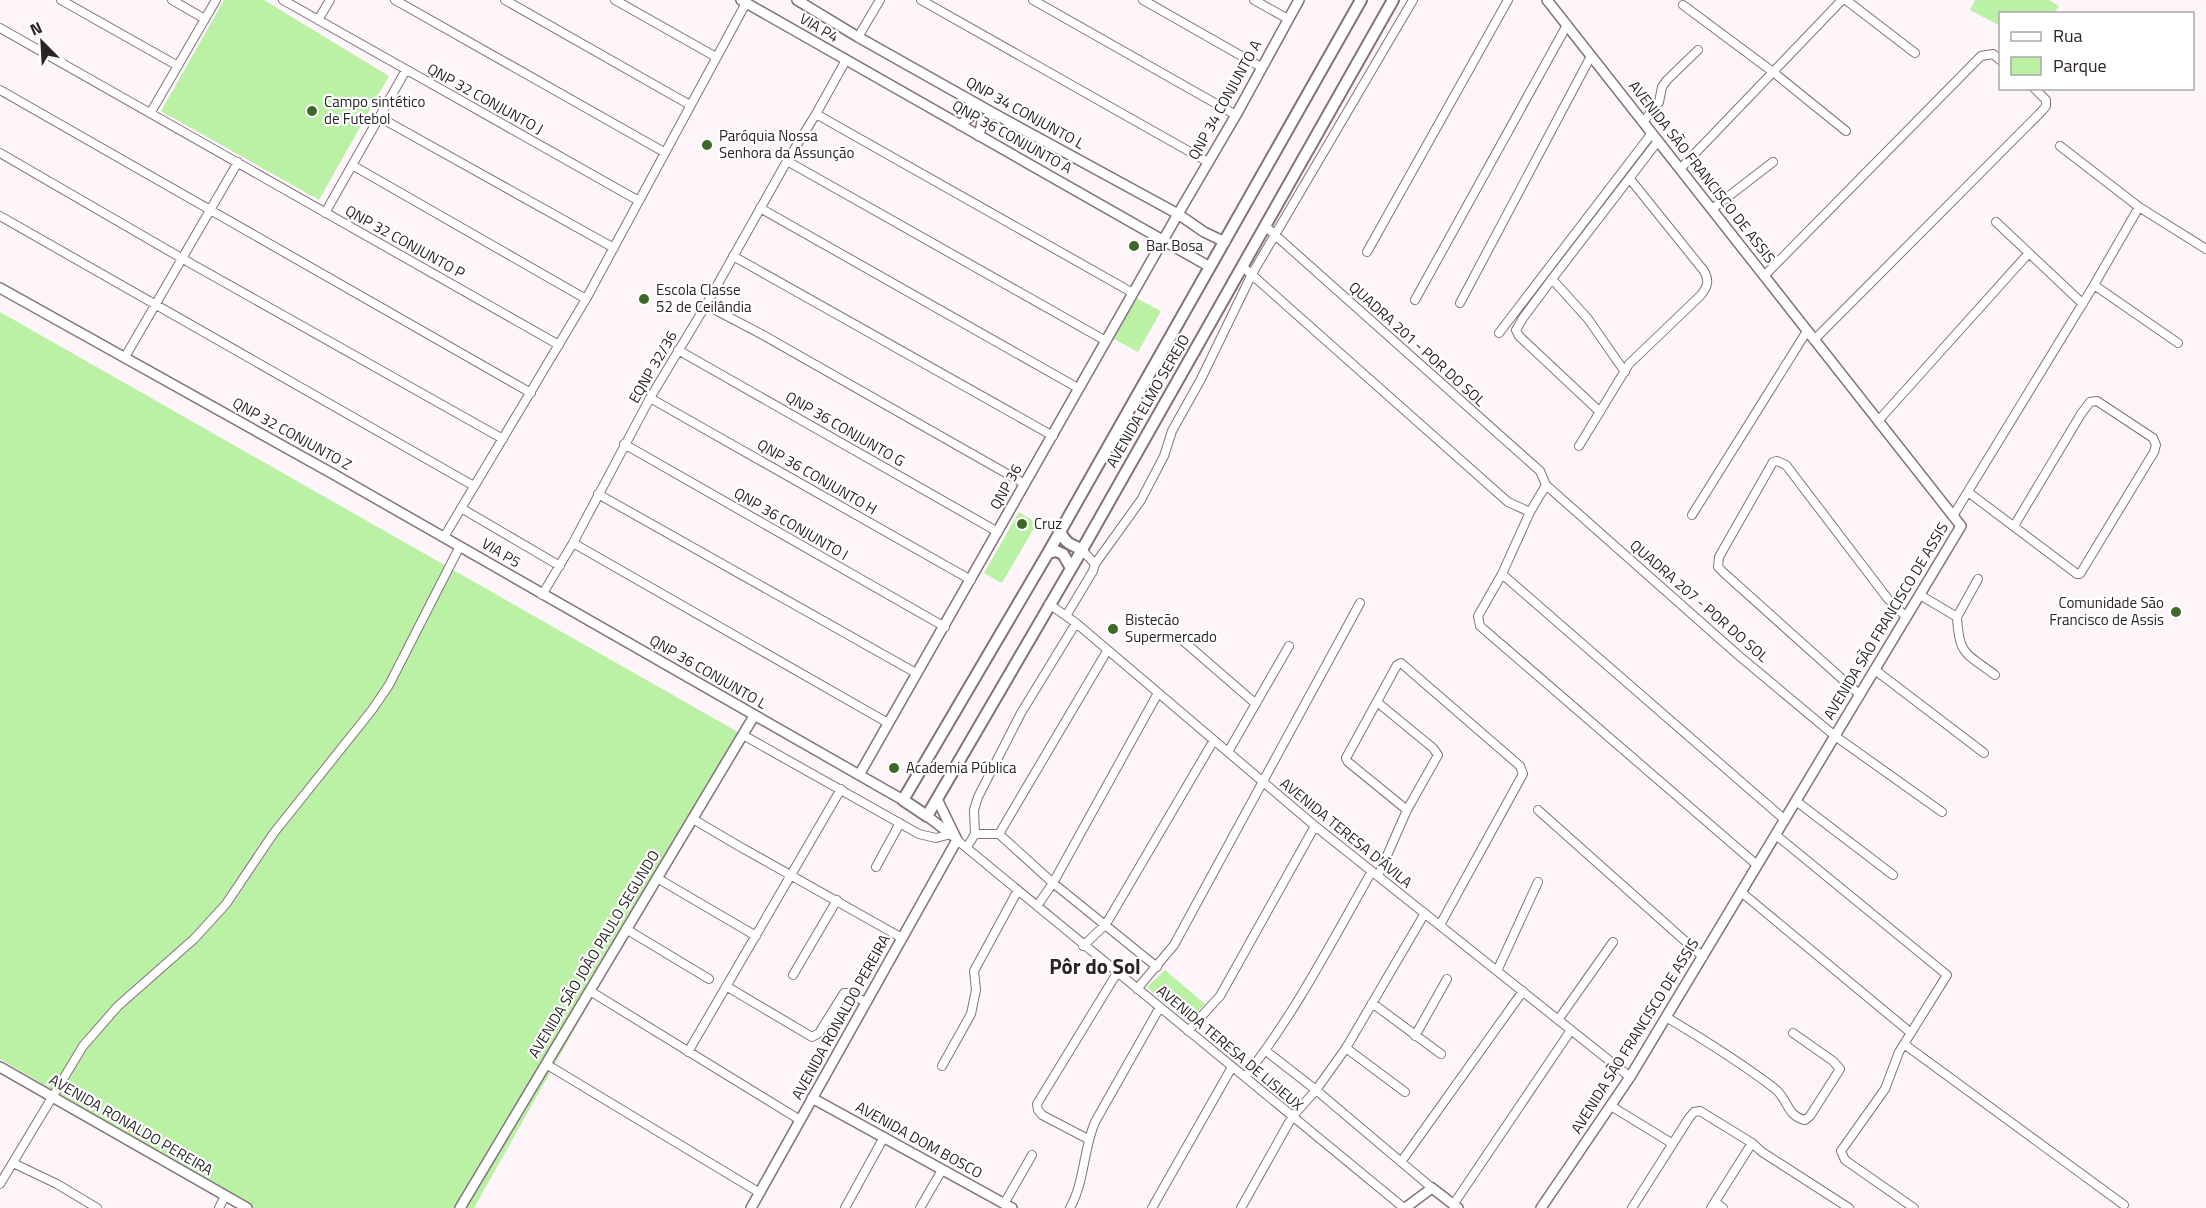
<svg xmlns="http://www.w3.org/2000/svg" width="2206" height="1208" viewBox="0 0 2206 1208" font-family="'Titillium Web',sans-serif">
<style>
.green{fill:#bbf1a5}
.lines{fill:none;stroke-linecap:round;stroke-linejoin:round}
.minor-casing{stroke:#84717d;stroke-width:10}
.tertiary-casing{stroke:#84717d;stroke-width:12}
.secondary-casing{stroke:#84717d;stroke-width:14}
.minor{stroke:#fff;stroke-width:8}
.tertiary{stroke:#fff;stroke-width:9}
.secondary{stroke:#fff;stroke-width:10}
.poi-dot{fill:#3c6927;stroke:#fff;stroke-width:2}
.labels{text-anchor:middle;stroke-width:4.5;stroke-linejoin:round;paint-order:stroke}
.street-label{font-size:15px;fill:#2b2328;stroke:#fff}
.poi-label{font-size:15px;fill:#2b2328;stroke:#fff;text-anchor:start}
.district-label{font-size:21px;font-weight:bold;fill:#2b2328;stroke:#fff}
</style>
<rect width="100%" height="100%" fill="#fef5fa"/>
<path class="green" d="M 224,0 L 264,0 L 389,76 L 319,200 L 161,111 Z
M 1975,0 L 2049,0 L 2059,6 L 2054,13 L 2000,14 L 2000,26 L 1970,10 Z
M 1136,298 L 1161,311 L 1138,352 L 1114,339 Z
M 0,312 L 743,735 L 693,819 L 474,1208 L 253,1208 L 0,1059 Z
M 1019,512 L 1037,523 L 1002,583 L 984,573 Z
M 1165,970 L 1205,1004 L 1187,1022 L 1147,987 Z"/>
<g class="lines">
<g class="minor-casing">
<path id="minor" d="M 61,0 L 178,66
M 172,0 L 205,19
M 283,0 L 639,201
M 395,0 L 664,152
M 505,0 L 690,105
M 615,0 L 716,57
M 921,0 L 1208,162
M 1033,0 L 1236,115
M 1143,0 L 1261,67
M 1254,0 L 1288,19
M 1846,0 L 1915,53
M 1683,5 L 1773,72 L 1846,131
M 318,20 L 330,0
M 0,28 L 559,345
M 858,37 L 880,0
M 0,90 L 531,393
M 151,112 L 216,0
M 816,114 L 1133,293
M 379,117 L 614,248
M 1643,122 L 1659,102 L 1662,87 L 1667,80 L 1698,50
M 2060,146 L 2139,207 L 2206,249
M 0,153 L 183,259 L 503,439
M 787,161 L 1106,341
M 352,165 L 586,299
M 1680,169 L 1842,0
M 760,208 L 1078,388
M 1712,209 L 1773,162
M 325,213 L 406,70
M 0,216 L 474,486
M 1996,222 L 2083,304
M 1265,226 L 1540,471 L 1546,485 L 1738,655 L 1835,736 L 1942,812
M 1367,252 L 1508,0
M 733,256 L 1053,436
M 1242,266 L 1508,502 L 1530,512
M 1764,276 L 1981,56 L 1993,54 L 2000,60
M 1552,279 L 1588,319 L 1625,372
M 2094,285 L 2178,343
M 1415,300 L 1567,25
M 1460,303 L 1591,56
M 706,305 L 763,335 L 1025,484
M 1499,333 L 1652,133
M 1814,340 L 2042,111 L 2046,106 L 2046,100 L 2034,88
M 678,350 L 998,532
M 125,357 L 238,162
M 650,398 L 971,580
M 1600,412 L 1519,336 L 1516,330 L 1523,318 L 1552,279 L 1658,141
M 1878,421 L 2028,254
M 624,444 L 945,627
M 1579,446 L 1629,364 L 1700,296 C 1707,288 1710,281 1704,271 L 1630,179
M 1546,485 L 1530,512 L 1502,574 L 1478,616 L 1480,626 L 1757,865
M 1968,492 L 2077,574 L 2080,574 L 2154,452 L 2156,445 L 2153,438 L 2097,401 L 2090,402 L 2081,414 L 2014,526
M 598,494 L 916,673
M 461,508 L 560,566
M 1692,515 L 1807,331
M 1953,516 L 2094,285 L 2139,207
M 444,537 L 586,299 L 746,3
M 573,543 L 888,723
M 1081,549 L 1095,564
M 1502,574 L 1785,820
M 542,595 L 573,543 L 650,398 L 706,305 L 787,161 L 816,114 L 846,60
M 1920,595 L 1957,617 C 1959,656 1966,653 1995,675
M 1049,604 L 1076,623 L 1315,826 L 1630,1077
M 1066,616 L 1093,571 L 1095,564 L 1141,500 L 1164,456 L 1172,431 L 1201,379 L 1252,274 L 1413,0
M 1957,617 L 1978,579
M 1181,639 L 1256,704
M 1875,670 L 1984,753
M 1860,695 L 1724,573 L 1718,567 L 1719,557 L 1773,462 L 1777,461 L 1786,465 L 1888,599 L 1906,617
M 1377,702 L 1433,748 L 1438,755 L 1407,810 L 1378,876
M 743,735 L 919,834 L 936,838 L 951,834
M 1228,752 L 1289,646
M 1796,801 L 1893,875
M 1407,810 L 1348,762 L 1346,758 L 1397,665 L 1401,663 L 1520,766 L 1523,774 L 1440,925
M 1538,810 L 1703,957
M 693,819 L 737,845 L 902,938
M 975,834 L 999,834 L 1053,883 L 1157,967
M 999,834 L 1107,651
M 1776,835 L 1947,975 L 1899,1052 L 1885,1089 L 1841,1151 L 1845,1160 L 1914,1208
M 957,840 L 1404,1208
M 967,847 L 975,834 L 974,810 L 978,797 L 1021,713 L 1076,623
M 876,867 L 900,823
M 657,878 L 756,936
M 1741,892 L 1911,1033
M 1037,906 L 1053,883 L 1158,693
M 626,929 L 709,979
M 1083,946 L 1106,924 L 1214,740
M 1497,971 L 1538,882
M 793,975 L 837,900
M 726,986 L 812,1037 L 819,1033 L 844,993 L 847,993 L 866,1002
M 1137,989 L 1174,945 L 1360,603
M 590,991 L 800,1120
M 1372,1003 L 1441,1054
M 1666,1017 C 1703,1039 1740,1062 1774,1088 C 1788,1098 1786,1116 1805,1120 L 1810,1116 L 1840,1069 L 1833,1061 L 1793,1033
M 1558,1020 L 1613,942
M 1188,1031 L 1220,996 L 1315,826
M 1415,1036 L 1447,979
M 1904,1044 L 2124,1205
M 1346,1048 L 1405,1092
M 1266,1051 L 1316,1090 L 1432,1188
M 688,1052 L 841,789
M 546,1064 L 760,1193
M 942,1066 L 971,1014 L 976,990 L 974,971 L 1018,890
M 1245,1077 C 1295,1014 1332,941 1372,871
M 1611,1106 L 1673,1144
M 1088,1139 L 1042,1115 L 1038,1110 L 1037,1104 L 1117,973
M 1401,1162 L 1523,991
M 13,1163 L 57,1184 L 97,1208
M 0,1184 L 83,1046 L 118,1006 L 194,939 L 226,904 L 273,834 L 372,710 L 389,685 L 460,546
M 1715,1202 L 1723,1208
M 1004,1204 L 1032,1155
M 1453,1205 L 1571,1030
M 219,1208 L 225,1196
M 845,1208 L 884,1137
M 920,1208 L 942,1170
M 1070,1208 C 1085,1181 1083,1150 1095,1122 L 1160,1007
M 1152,1208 L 1232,1067
M 1241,1208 L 1292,1117 L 1316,1090 L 1346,1048 L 1425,913
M 1632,1208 L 1689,1118 L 1694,1112 L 1700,1111 L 1752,1143 L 1762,1152 L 1849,1208
M 1711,1208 L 1752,1143"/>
</g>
<g class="tertiary-casing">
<path id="tertiary" d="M 741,0 L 1210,267
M 797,0 L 858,37 L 993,113 L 1178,214 L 1204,232 L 1225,242
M 960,125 L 971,116 L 973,102
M 979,136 L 982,122 L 993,113
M 0,288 L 335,475 L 903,800
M 859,775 L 1178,214 L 1236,115 L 1299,0
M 937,799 L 957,840
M 927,816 L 953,836
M 0,1067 L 247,1208
M 812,1098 L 1012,1208
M 460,1208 L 754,716
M 751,1208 L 957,840
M 1405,1208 L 1432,1188 L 1458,1208
M 1541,1208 L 1630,1077 L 1961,526 L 1547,0"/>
</g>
<g class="secondary-casing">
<path id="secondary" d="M 1361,0 L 1048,553 L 903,800 L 927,816 L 1079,555 L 1393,0
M 1060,531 C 1064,542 1071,545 1081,549
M 1048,553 L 1056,551 L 1063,554 L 1071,568"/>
</g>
<use href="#minor" class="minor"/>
<use href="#tertiary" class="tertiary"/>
<use href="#secondary" class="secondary"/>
</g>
<g class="poi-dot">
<circle cx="312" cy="111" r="6"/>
<circle cx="707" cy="145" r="6"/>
<circle cx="1134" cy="246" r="6"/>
<circle cx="644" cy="299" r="6"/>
<circle cx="1022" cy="524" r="6"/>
<circle cx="2176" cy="612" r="6"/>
<circle cx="1113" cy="629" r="6"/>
<circle cx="894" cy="768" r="6"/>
</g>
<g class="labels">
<g class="street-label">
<text transform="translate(819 28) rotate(30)" y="5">VIA P4</text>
<text transform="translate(485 99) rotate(29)" y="5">QNP 32 CONJUNTO J</text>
<text transform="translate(1225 100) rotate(-61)" y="5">QNP 34 CONJUNTO A</text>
<text transform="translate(1025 113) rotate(29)" y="5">QNP 34 CONJUNTO L</text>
<text transform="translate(1012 137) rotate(29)" y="5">QNP 36 CONJUNTO A</text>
<text transform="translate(1702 172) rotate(52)" y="5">AVENIDA SÃO FRANCISCO DE ASSIS</text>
<text transform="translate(405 242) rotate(29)" y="5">QNP 32 CONJUNTO P</text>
<text transform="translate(1417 344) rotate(42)" y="5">QUADRA 201 - POR DO SOL</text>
<text transform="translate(653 367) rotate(-60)" y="5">EQNP 32/36</text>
<text transform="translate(1148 401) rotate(-60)" y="5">AVENIDA ELMO SEREJO</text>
<text transform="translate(845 429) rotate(30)" y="5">QNP 36 CONJUNTO G</text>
<text transform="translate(292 434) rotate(29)" y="5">QNP 32 CONJUNTO Z</text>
<text transform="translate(817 477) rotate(30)" y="5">QNP 36 CONJUNTO H</text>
<text transform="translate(1006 487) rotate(-61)" y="5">QNP 36</text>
<text transform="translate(791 524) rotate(30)" y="5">QNP 36 CONJUNTO I</text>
<text transform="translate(501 553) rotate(31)" y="5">VIA P5</text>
<text transform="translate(1699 601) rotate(41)" y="5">QUADRA 207 - POR DO SOL</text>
<text transform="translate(1886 621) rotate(-59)" y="5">AVENIDA SÃO FRANCISCO DE ASSIS</text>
<text transform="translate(708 672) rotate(30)" y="5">QNP 36 CONJUNTO L</text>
<text transform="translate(1346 833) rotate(39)" y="5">AVENIDA TERESA D'ÁVILA</text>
<text transform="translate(594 954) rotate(-59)" y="5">AVENIDA SÃO JOÃO PAULO SEGUNDO</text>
<text transform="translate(841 1017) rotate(-61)" y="5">AVENIDA RONALDO PEREIRA</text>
<text transform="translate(1635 1036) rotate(-58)" y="5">AVENIDA SÃO FRANCISCO DE ASSIS</text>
<text transform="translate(1230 1048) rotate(40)" y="5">AVENIDA TERESA DE LISIEUX</text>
<text transform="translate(131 1125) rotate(30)" y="5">AVENIDA RONALDO PEREIRA</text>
<text transform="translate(919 1140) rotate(29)" y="5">AVENIDA DOM BOSCO</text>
</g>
<g class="poi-label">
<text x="324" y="107">Campo sintético<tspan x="324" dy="17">de Futebol</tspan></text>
<text x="719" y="141">Paróquia Nossa<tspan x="719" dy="17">Senhora da Assunção</tspan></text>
<text x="1146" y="251">Bar Bosa</text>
<text x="656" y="295">Escola Classe<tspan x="656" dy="17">52 de Ceilândia</tspan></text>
<text x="1034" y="529">Cruz</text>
<text x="2164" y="608" text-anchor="end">Comunidade São<tspan x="2164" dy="17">Francisco de Assis</tspan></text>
<text x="1125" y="625">Bistecão<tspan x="1125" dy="17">Supermercado</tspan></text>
<text x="906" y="773">Academia Pública</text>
</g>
<g class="district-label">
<text x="1095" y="974">Pôr do Sol</text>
</g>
</g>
<rect x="1999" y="12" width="195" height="78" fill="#ffffff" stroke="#aaa7a9" stroke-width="1.5"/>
<rect x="2011" y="32" width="30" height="9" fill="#ffffff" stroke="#aaa7a9" stroke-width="1.5"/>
<text x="2053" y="42" font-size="18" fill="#2b2328">Rua</text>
<rect x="2011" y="57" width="30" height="18" fill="#bbf1a5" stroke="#aaa7a9" stroke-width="1.5"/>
<text x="2053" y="72" font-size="18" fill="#2b2328">Parque</text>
<g transform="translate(42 42) rotate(336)" stroke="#ffffff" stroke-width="4.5" paint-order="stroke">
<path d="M0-4.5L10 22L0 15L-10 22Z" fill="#2b2328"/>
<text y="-9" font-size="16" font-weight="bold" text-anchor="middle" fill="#2b2328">N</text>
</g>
</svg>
